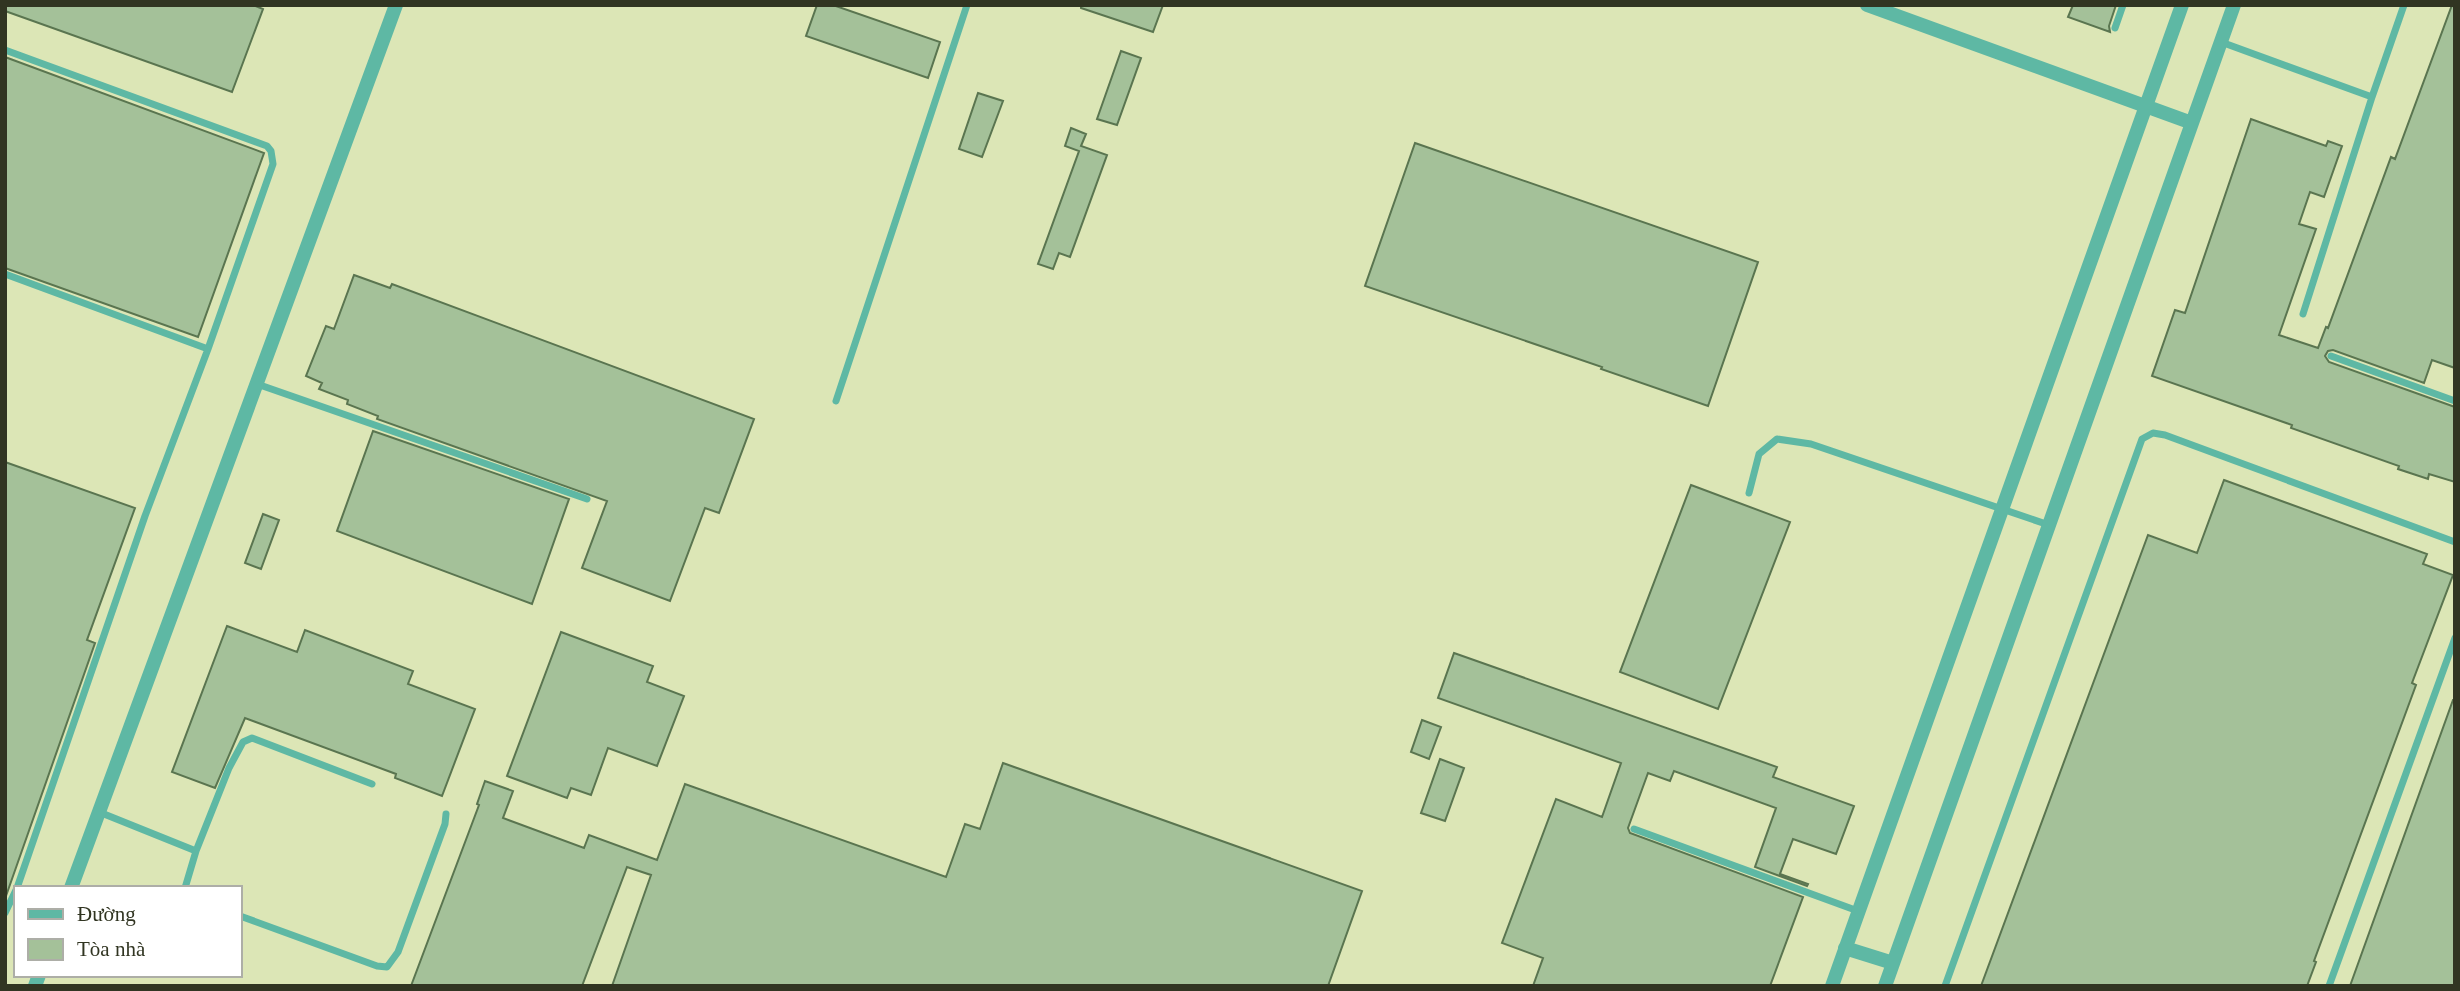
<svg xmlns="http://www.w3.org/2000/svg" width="2460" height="991" viewBox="0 0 2460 991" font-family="Georgia,serif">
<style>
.building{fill:#a4c199;stroke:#5a7550;stroke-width:2}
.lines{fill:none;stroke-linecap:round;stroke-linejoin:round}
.lane{stroke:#5eb8a4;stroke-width:7}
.street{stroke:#5eb8a4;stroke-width:14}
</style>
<rect width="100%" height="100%" fill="#dce6b6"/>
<path class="building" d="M 5,5 L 253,5 L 263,9 L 232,92 L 5,11 Z
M 817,5 L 833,5 L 940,42 L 928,78 L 806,36 Z
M 1081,5 L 1163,5 L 1153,32 L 1081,8 Z
M 2073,5 L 2116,5 L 2109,26 L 2110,32 L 2068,17 Z
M 2452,5 L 2455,5 L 2455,368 L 2432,360 L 2424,383 L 2333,350 L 2328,351 L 2325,356 L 2329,362 L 2455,407 L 2455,482 L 2429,474 L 2428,479 L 2398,469 L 2399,466 L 2291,428 L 2292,425 L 2152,376 L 2175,310 L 2185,313 L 2251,119 L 2326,146 L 2328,141 L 2342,146 L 2324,197 L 2310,192 L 2299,224 L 2316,229 L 2279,335 L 2318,348 L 2326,327 L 2328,328 L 2391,157 L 2395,159 Z
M 1121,51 L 1141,58 L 1117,125 L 1097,119 Z
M 5,57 L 264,153 L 198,337 L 5,268 Z
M 978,93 L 1003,101 L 982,157 L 959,149 Z
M 1071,128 L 1086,134 L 1081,146 L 1107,155 L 1070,257 L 1059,253 L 1053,269 L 1038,264 L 1079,151 L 1065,146 Z
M 1415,143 L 1758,262 L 1708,406 L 1601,369 L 1602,367 L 1365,286 Z
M 354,275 L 390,288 L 392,284 L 754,419 L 719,513 L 705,508 L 670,601 L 582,568 L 607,501 L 377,419 L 378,416 L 347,404 L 348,400 L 319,389 L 322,383 L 306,376 L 326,326 L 334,329 Z
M 373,431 L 569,499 L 532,604 L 337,531 Z
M 5,462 L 135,508 L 87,640 L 95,643 L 6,896 Z
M 2224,480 L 2427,554 L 2423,564 L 2453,575 L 2412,683 L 2416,685 L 2314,961 L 2316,962 L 2307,986 L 1981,986 L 2148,535 L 2197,553 Z
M 1691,485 L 1790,522 L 1718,709 L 1620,672 Z
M 263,514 L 279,520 L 261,569 L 245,563 Z
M 227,626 L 297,652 L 305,630 L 413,671 L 408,684 L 475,709 L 442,796 L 395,778 L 396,774 L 245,718 L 215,788 L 172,772 Z
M 561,632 L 653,666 L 647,682 L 684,696 L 657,766 L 608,748 L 591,795 L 571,788 L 567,798 L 507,776 Z
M 1454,653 L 1777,767 L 1773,777 L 1854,806 L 1836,854 L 1793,839 L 1780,874 L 1808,884 L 1807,886 L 1755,867 L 1776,808 L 1674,771 L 1670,781 L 1648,773 L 1628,828 L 1630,833 L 1803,897 L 1770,986 L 1533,986 L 1543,958 L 1502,943 L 1556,799 L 1602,817 L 1621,763 L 1438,698 Z
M 2453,700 L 2455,700 L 2455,986 L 2350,986 Z
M 1422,720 L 1441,727 L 1429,759 L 1411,752 Z
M 1440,759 L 1464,768 L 1445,821 L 1421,813 Z
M 1003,763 L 1362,891 L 1328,986 L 612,986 L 651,875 L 627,867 L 582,986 L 411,986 L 479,805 L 477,804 L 485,781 L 513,791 L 503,818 L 584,848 L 589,835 L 657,860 L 685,784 L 946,877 L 965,824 L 980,829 Z"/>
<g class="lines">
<path class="lane" d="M 2115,28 L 2123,5
M 2221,42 L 2372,97 L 2404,5
M 5,50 L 267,146 L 271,151 L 273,164 L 208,349 L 145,516 L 17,888
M 5,274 L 208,349
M 2303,314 L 2372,97
M 2331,356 L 2455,401
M 257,384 L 587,499
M 836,401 L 967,5
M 1749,493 L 1759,454 L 1777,439 L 1811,444 L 2049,525
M 99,812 L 196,851 L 185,888
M 1634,829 L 1858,911
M 196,851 L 229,768 L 243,742 L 252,738 L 372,784
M 5,913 L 16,890
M 240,916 L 377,966 L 387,967 L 398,952 L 445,824 L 446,814
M 1945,986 L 2142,439 L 2153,433 L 2165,435 L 2455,542
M 2329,986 L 2455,638"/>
<path class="street" d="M 1867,5 L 2192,123
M 71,888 L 396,5
M 1845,948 L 1893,963
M 35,986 L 39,975
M 1832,986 L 2182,5
M 1885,986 L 2234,5"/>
</g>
<rect width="2460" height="991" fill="none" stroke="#313522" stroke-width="14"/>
<rect x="14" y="886" width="228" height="91" fill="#ffffff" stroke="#adaea7" stroke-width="2"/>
<rect x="28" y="909" width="35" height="10" fill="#5eb8a4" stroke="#adaea7" stroke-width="2"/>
<text x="77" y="921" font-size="21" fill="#313522">Đường</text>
<rect x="28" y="939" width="35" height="21" fill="#a4c199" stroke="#adaea7" stroke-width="2"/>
<text x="77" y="956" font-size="21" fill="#313522">Tòa nhà</text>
</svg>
